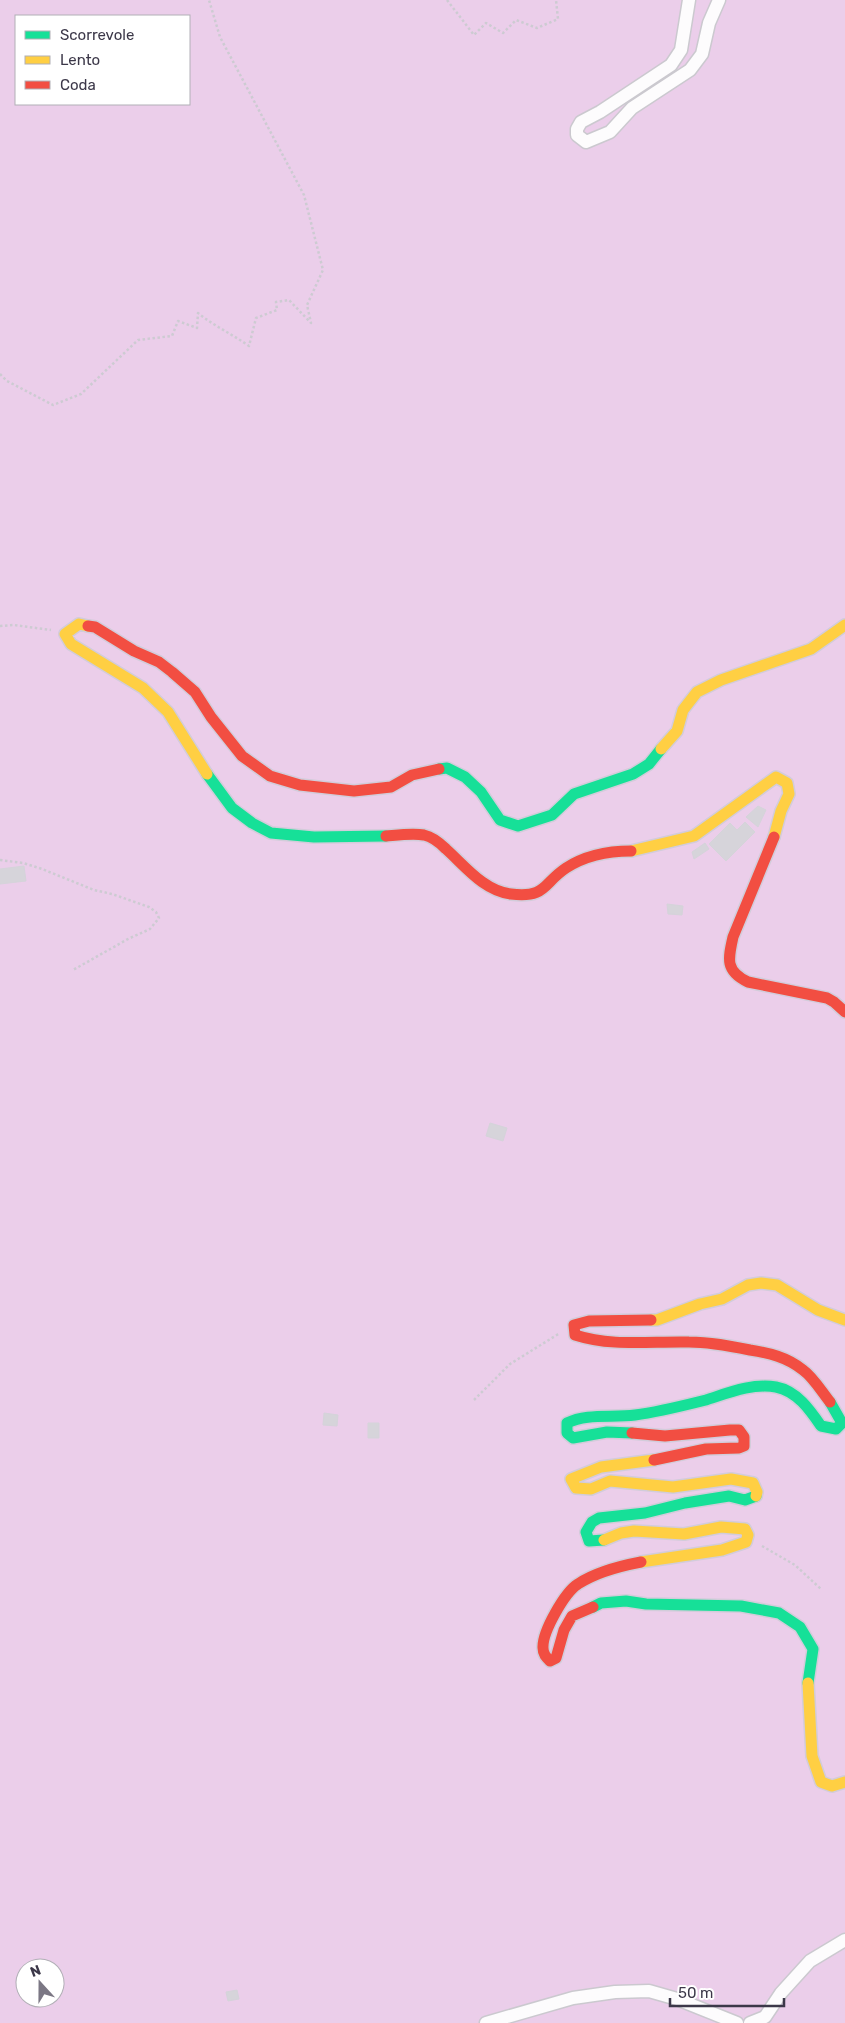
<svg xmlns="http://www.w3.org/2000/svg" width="845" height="2023" viewBox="0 0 845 2023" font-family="Rubik,sans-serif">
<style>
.green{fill:#ebceea;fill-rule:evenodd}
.building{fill:#d6d4da;stroke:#d5d3da}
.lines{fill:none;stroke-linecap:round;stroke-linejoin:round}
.street-casing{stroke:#cbc9cf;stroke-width:15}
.fast-casing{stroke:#d2ccda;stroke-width:14}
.slow-casing{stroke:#d2ccda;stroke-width:14}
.jam-casing{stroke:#d2ccda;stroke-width:14}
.path{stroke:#cdcbd2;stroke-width:2.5;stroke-dasharray:2.5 2.5;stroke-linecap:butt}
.street{stroke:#fdfcfd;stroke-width:12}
.fast{stroke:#16e098;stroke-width:11}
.slow{stroke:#ffcf43;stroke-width:11}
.jam{stroke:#f24e42;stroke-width:11}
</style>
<rect width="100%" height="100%" fill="#efedf2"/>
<path class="green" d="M 0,0 L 845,0 L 845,2023 L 0,2023 ZM 16,16 L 189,16 L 189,104 L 16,104 ZM 25,1968 L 55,1968 L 55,1998 L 25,1998 Z"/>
<path class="building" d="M 758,806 L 766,810 L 758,827 L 746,817 Z
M 745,822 L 755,832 L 726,861 L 709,844 L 730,823 L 737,830 Z
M 705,843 L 709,849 L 694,859 L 692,852 Z
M 24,866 L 26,881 L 0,884 L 0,869 Z
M 667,904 L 683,906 L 682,915 L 668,914 Z
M 490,1123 L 507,1128 L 503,1141 L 486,1136 Z
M 324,1413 L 338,1415 L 337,1426 L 323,1425 Z
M 368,1423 L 379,1423 L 379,1438 L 368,1438 Z
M 237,1990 L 239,1999 L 228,2001 L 226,1992 Z"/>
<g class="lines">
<g class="street-casing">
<path id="street" d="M 689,0 L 681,50 L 671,65 L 600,112 L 581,122 L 577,129 L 577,135 L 586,142 L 610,132 L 632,108 L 690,70 L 702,54 L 709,23 L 719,0
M 486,2023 L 573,1998 L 615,1992 L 649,1991 L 677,1999 L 737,2023
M 750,2023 L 765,2017 L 781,1993 L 810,1961 L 845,1940"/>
</g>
<g class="fast-casing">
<path id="fast" d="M 439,769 L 447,768 L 465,777 L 481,792 L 500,820 L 518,826 L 552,815 L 574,794 L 633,774 L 649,764 L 661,749
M 207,774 L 232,808 L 252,823 L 271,833 L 314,837 L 386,836
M 632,1433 L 607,1432 L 573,1438 L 567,1433 L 567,1423 C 587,1413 612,1418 635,1415 C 659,1412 682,1406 706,1400 C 728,1393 752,1383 776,1387 C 797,1391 810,1410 821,1426 L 836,1429 L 842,1423 L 830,1402
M 604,1540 L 589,1541 L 586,1532 L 592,1522 L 599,1518 L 645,1513 L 685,1503 L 729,1496 L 745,1500 L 756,1496
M 593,1607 L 601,1603 L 626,1601 L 646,1604 L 741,1606 L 779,1613 L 800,1627 L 813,1649 L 808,1683"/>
</g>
<g class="slow-casing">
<path id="slow" d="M 88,626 L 79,624 L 65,634 L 71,644 L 143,688 L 168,712 L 207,774
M 661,749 L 677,731 L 683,710 L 697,692 L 721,680 L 811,649 L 845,625
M 631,851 L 694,836 L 776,777 L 787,783 L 789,794 L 781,811 L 774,837
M 651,1320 L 657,1320 L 700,1304 L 722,1299 L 748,1285 L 761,1283 L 777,1285 L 818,1310 L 845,1320
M 654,1460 L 601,1467 L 571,1479 L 576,1488 L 591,1489 L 610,1481 L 673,1487 L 731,1479 L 753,1483 L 757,1492 L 756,1496
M 604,1540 L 621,1533 L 634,1531 L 684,1534 L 721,1527 L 745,1529 L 748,1535 L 746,1542 L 722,1550 L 641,1562
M 808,1683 L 812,1756 L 821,1782 L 832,1786 L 845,1782"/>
</g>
<g class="jam-casing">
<path id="jam" d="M 88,626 L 95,627 L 134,651 L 159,662 L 172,672 L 195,692 L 211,717 L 242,756 L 270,776 L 300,785 L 354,791 L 391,787 L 412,775 L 439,769
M 386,836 C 398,835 413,833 424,835 C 433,837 440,843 446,849 C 465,866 484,891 511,894 C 547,898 542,884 566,868 C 586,855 608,851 631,851
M 774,837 L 733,937 C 728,959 725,971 748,982 L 827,998 L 834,1002 L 845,1012
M 651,1320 L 589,1321 L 574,1325 L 575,1335 C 612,1347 651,1341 689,1342 C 710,1342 730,1346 750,1350 C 769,1353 787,1357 803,1370 C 813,1377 822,1392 830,1402
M 632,1433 L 665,1436 L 730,1430 L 739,1430 L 744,1437 L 744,1446 L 739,1448 L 706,1449 L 654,1460
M 593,1607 L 572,1616 L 564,1630 L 556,1658 L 550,1661 C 546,1657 543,1654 543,1648 C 542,1632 565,1592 578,1584 C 596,1572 620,1566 641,1562"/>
</g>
<path class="path" d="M 447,0 L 474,35 L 486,23 L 503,33 L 516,20 L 537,28 L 558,19 L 556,0
M 0,374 L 7,381 L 53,405 L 81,394 L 138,340 L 172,336 L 178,321 L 197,328 L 198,313 C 214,326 232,334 249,346 L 256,318 L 277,310 L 276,302 L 289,300 L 311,323 L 307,305 L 323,270 L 304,195 L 220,37 L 209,0
M 0,626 L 14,625 L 51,630
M 0,860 L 23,863 L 42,869 L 94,890 L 112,894 L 149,907 L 156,912 L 159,918 L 150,929 L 128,939 L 73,970
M 474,1400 L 510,1364 L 560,1333
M 762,1546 L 795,1565 L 822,1590"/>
<use href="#street" class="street"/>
<use href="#fast" class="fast"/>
<use href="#slow" class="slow"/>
<use href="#jam" class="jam"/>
</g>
<rect x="15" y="15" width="175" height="90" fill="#ffffff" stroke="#b1afb6"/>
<rect x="25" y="31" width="25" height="8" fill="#16e098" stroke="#b1afb6"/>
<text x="60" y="40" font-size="15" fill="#3c3849">Scorrevole</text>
<rect x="25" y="56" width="25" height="8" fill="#ffcf43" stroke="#b1afb6"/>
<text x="60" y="65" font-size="15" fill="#3c3849">Lento</text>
<rect x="25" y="81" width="25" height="8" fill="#f24e42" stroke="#b1afb6"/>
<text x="60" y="90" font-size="15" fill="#3c3849">Coda</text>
<g transform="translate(40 1983) rotate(339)"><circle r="24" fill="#ffffff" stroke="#b1afb6"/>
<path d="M0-4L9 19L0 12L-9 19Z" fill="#7b7784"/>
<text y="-8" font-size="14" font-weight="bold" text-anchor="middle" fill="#3c3849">N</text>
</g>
<path d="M670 1998v8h114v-8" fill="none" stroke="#3c3849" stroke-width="2.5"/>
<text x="678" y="1998" font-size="15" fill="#3c3849" stroke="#ffffff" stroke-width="4" paint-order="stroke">50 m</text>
</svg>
